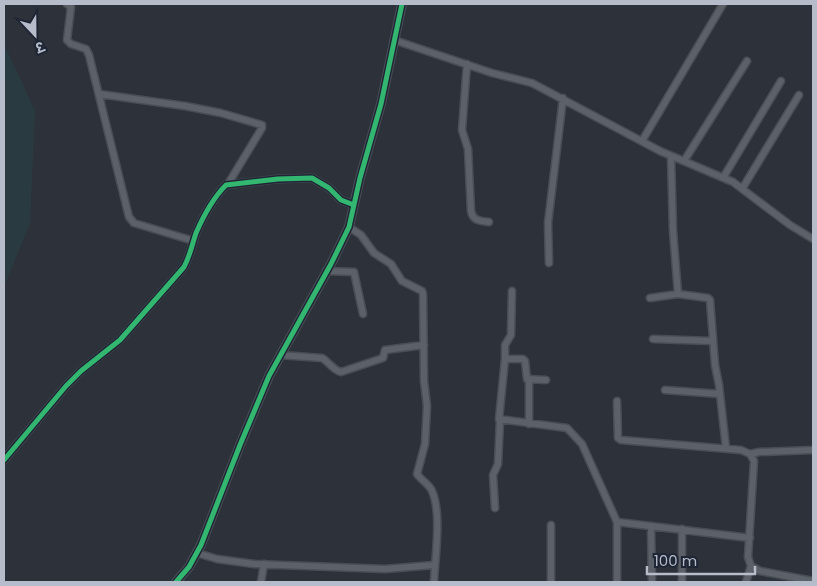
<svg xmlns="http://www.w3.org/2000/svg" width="817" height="586" viewBox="0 0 817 586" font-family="Poppins,'Noto Sans Devanagari',sans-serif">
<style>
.green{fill:#293b40}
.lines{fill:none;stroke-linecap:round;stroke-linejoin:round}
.minor-casing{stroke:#4a4d54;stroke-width:9}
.tertiary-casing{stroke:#4a4d54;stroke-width:10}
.minor{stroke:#5c6068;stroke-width:6}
.tertiary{stroke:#5c6068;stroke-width:8}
.cycleway-casing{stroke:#1e2635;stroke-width:8}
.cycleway{stroke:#33b770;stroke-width:5}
</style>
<rect width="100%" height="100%" fill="#2c313a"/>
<path class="green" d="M 4,44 L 35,111 L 30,223 L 4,287 Z"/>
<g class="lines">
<g class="minor-casing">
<path id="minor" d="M 67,4 L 71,7 L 67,40 L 71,44 L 86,49 L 89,55 L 129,217 L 134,223 L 194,241
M 394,40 L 492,73 L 532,83 L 660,151 L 733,182 L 790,225 L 813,239
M 467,64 L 462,130 L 468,149 L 471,211 C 473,221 480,221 489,222
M 99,94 L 185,106 L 221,113 L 262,125 L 262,128 L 228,184
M 642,141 L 723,4
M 671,156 L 673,231 L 678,294 L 708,298 L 710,300 L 715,365 L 719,385 L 726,448
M 684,161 L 747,61
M 723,178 L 781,81
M 742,189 L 799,95
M 349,227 L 361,235 L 374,253 L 391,264 L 402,281 L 422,291 L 423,294 L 424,381 L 427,406 L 425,444 L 417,474 C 421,480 430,485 432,491 C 442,513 435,557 434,582
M 549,263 L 548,223 L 563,98
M 326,271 L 354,272 L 363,314
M 650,298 L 678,294
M 653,339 L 712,341
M 280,355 L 322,358 C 329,362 333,370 341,372 L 383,358 L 385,350 L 424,345
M 505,359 L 505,345 L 511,335 L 512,291
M 546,380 L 527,379 L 525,361 L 523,359 L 505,359 L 499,419 L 567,428 L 582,444 L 617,522 L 617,582
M 665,390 L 720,394
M 617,401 L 618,438 L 621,440 L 741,450 L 750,454 L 754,461 L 748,557 L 751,566 L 760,571 L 813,581
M 529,424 L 529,379
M 750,454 L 759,452 L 813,450
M 4,460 L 66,386 L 81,371 L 120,340 L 184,267 C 190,256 192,245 196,233 C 203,217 214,197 226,185 L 278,179 L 312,178 L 329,188 L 341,200 L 354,205
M 495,508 L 493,475 L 498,464 L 500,420
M 617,522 L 750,538
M 651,526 L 652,582
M 197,553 L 217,559 L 254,564 L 385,569 L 434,565
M 261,582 L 264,564
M 551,582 L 551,525
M 682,582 L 682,529
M 746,582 L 751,566"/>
</g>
<g class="tertiary-casing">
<path id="tertiary" d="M 176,582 L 189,567 L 201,545 L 240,445 L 269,376 L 331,264 L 349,227 L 360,178 L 381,104 L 402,4"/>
</g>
<use href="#minor" class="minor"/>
<use href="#tertiary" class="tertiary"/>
<g class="cycleway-casing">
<path id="cycleway" d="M 4,460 L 66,386 L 81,371 L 120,340 L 184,267 C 190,256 192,245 196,233 C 203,217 214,197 226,185 L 278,179 L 312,178 L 329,188 L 341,200 L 354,205
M 176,582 L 189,567 L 201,545 L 240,445 L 269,376 L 331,264 L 349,227 L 360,178 L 381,104 L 402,4"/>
</g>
<use href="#cycleway" class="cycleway"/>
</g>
<rect width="817" height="586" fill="none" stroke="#b6bcca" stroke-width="10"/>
<g transform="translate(35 35) rotate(158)" stroke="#1e2635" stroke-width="4" paint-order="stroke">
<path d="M0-4L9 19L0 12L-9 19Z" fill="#b6bcca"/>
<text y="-8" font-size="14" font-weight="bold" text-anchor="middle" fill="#b6bcca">उ</text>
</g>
<path d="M647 566v8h108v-8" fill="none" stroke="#b6bcca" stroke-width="2.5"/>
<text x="654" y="566" font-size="15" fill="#b6bcca" stroke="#1e2635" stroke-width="4" paint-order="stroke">100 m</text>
</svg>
